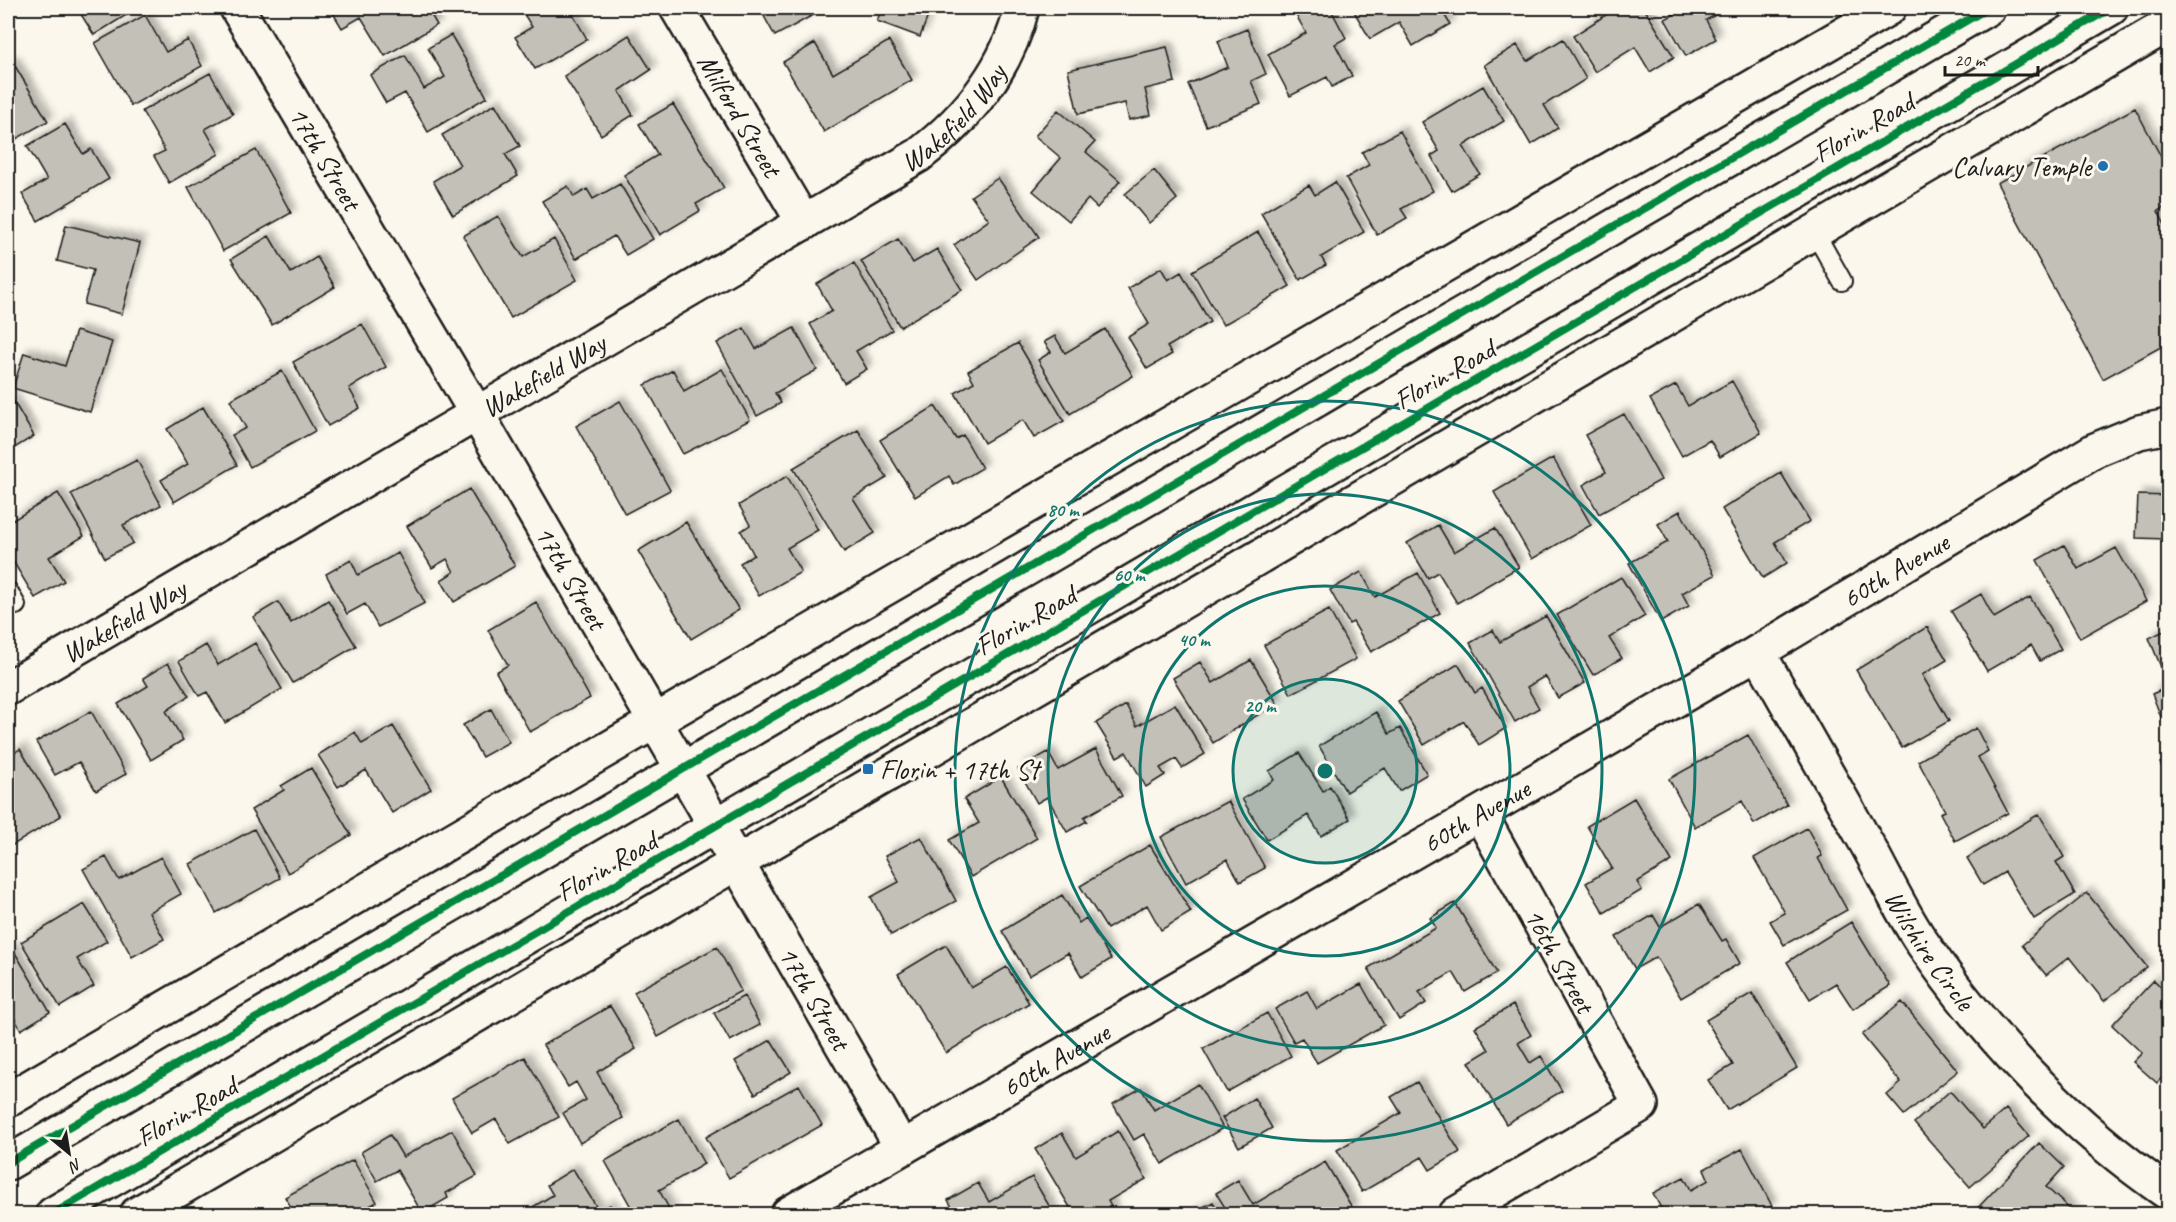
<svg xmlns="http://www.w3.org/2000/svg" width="2176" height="1222" viewBox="0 0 2176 1222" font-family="Caveat,sans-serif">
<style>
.building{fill:#c3c0b8;stroke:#1c1c1c;stroke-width:1.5;filter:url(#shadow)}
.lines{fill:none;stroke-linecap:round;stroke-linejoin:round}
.lane-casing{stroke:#1c1c1c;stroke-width:22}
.street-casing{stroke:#1c1c1c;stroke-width:38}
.primary-casing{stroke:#1c1c1c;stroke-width:38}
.lane{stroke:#fbf7ec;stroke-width:18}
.street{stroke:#fbf7ec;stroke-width:33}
.primary{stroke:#fbf7ec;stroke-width:33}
.cycleway-casing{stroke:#fbf7ec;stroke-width:11}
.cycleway{stroke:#00873e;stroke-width:8}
.ring{fill:none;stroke:#0f766e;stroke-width:3}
.poi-dot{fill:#1f6fb2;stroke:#fbf7ec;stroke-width:2}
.labels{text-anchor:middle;stroke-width:6;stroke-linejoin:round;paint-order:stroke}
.street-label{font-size:28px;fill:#1c1c1c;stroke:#fbf7ec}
.poi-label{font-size:28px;fill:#1c1c1c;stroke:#fbf7ec;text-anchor:end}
.centre{fill:#0f766e;stroke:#fbf7ec;stroke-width:3}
.ring-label{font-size:18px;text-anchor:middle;font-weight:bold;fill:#0f766e;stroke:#fbf7ec;stroke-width:6;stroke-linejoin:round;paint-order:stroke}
</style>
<defs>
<filter id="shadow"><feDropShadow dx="5.5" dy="-5.5" stdDeviation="3" flood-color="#0004"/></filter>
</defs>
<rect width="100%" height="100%" fill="#fbf7ec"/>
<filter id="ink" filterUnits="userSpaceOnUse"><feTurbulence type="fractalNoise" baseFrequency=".0167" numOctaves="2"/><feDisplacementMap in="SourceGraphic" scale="12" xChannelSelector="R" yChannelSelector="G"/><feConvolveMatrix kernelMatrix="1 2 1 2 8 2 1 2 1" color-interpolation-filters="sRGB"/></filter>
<g filter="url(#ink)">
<path class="building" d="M 77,8 L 134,8 L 136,9 L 94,35 Z
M 330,8 L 427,8 L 437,25 L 385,56 L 361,17 L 342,28 Z
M 520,8 L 582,8 L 572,13 L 587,39 L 535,69 L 515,37 L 532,27 Z
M 762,8 L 824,8 L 824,9 L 775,36 L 760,9 Z
M 882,8 L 931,8 L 920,37 L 877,21 Z
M 1292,8 L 1330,8 L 1346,38 L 1335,44 L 1352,76 L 1332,87 L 1327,77 L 1290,96 L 1268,54 L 1306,33 Z
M 1352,8 L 1440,8 L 1450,24 L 1413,46 L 1399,22 L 1370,39 Z
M 1610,8 L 1644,8 L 1674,57 L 1650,72 L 1635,47 L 1595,72 L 1573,36 L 1612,11 Z
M 1671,8 L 1728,8 L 1706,20 L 1716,39 L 1686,56 L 1665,19 L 1675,14 Z
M 145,15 L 166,52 L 188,40 L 202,66 L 131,106 L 95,43 Z
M 1247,29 L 1266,74 L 1251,81 L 1261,104 L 1206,126 L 1188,84 L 1228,67 L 1218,41 Z
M 451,35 L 487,97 L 428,132 L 405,93 L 386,103 L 370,75 L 405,55 L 424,89 L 445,77 L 428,48 Z
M 629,35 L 651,70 L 619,91 L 633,115 L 601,135 L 564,76 Z
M 1563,39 L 1586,79 L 1544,105 L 1558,128 L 1531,145 L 1484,65 L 1517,45 L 1527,61 Z
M 889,41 L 912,80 L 824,132 L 783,62 L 815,43 L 833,74 Z
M 1167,47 L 1175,82 L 1145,89 L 1151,115 L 1129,120 L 1125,103 L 1078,114 L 1068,70 Z
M 12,61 L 48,121 L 9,143 L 8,140 L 8,63 Z
M 210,73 L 233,114 L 205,129 L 219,154 L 169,183 L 154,156 L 165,151 L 142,111 Z
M 1483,86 L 1504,121 L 1463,146 L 1480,174 L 1452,191 L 1431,156 L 1439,151 L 1422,122 Z
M 495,104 L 520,146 L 505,154 L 518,176 L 453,215 L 433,181 L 460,165 L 442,135 Z
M 673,104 L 724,188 L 696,204 L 700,211 L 660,235 L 624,175 L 658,155 L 639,124 Z
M 2135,108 L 2168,170 L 2168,205 L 2158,211 L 2168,231 L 2168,343 L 2103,379 L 1997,183 Z
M 1058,110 L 1095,142 L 1086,152 L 1120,181 L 1097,208 L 1088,199 L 1069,221 L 1033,191 L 1061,158 L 1035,136 Z
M 65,124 L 83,154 L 91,149 L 109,179 L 38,221 L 22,194 L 47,180 L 27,146 Z
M 1400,131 L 1433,191 L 1401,209 L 1407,218 L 1377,235 L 1346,178 L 1369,165 L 1362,152 Z
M 256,150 L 291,213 L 223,251 L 188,187 Z
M 1154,170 L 1177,199 L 1149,223 L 1125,194 Z
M 998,178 L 1039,237 L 978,280 L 954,245 L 989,220 L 971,196 Z
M 1335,182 L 1364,232 L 1321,257 L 1326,265 L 1300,280 L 1261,213 L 1309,185 L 1315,195 Z
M 620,184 L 653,239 L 626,255 L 614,236 L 576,259 L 542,201 L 568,186 L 574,197 L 587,189 L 593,199 Z
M 498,216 L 523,257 L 554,239 L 577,280 L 511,318 L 463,236 Z
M 66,225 L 140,243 L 122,314 L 84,304 L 93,270 L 57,261 Z
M 1258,232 L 1290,286 L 1223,325 L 1192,271 Z
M 269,236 L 291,273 L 317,257 L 335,287 L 272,325 L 231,259 Z
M 898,239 L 913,263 L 937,249 L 962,290 L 900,327 L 861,261 Z
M 854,263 L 892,330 L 856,351 L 867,369 L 844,383 L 810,324 L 832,311 L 817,284 Z
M 1161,268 L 1168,280 L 1181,272 L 1210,322 L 1167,347 L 1172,354 L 1147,369 L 1128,337 L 1149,324 L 1128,288 Z
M 362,324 L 386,367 L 349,388 L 360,408 L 328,426 L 293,362 Z
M 744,328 L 756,349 L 794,328 L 817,370 L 775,393 L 781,403 L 757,416 L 717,343 Z
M 1105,329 L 1133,376 L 1070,414 L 1038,360 L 1051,352 L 1044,342 L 1055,336 L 1065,353 Z
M 76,331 L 112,342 L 90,412 L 13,388 L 24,353 L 65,366 Z
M 1018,343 L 1064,421 L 1034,438 L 1023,420 L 984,443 L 955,393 L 974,382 L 968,371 Z
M 722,369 L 750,420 L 683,454 L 645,385 L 673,370 L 684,391 Z
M 282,371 L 315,431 L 250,467 L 232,435 L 246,428 L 230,400 Z
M 1732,381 L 1761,433 L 1720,457 L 1710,440 L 1682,456 L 1650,399 L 1676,385 L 1688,406 Z
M 8,392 L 34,436 L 8,452 Z
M 620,401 L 670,490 L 625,514 L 576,426 Z
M 935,406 L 956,439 L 963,435 L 982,468 L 954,485 L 949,476 L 915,497 L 880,440 Z
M 203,407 L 237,465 L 174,502 L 161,480 L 188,464 L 167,429 Z
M 1624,414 L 1661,480 L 1599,514 L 1583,485 L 1606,472 L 1585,435 Z
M 858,430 L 887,478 L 853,498 L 875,533 L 844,552 L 793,468 Z
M 1553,458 L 1591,525 L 1532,559 L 1494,492 Z
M 137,460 L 161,505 L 123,525 L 133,543 L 105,558 L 71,494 Z
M 1781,473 L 1810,521 L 1775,542 L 1787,563 L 1763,578 L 1722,509 Z
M 787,476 L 818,530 L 787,548 L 801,572 L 759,596 L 740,563 L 754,555 L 741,531 L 750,525 L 739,505 Z
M 469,489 L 515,566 L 454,602 L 441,580 L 454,572 L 447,559 L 432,568 L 407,526 Z
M 58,493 L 84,536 L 49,557 L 64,581 L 35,598 L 8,553 L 8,523 Z
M 2138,495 L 2168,496 L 2168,576 L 2163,576 L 2166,539 L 2136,538 Z
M 1680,511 L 1715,575 L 1682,593 L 1689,606 L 1661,622 L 1629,563 L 1668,542 L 1658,524 Z
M 686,522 L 739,610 L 691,639 L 638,551 Z
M 1438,525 L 1454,552 L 1495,528 L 1519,567 L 1457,603 L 1438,572 L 1428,578 L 1407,543 Z
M 2064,545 L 2078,569 L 2116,548 L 2146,601 L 2080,638 L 2037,560 Z
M 398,553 L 425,603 L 378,627 L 365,604 L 347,614 L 326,574 L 351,560 L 358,575 Z
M 1361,572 L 1375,597 L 1418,573 L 1440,613 L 1371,652 L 1353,622 L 1349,624 L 1330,590 Z
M 1621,577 L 1645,616 L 1609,638 L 1622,658 L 1593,675 L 1557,615 Z
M 1981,594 L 1994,618 L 2030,597 L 2061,649 L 2040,661 L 2031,645 L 1987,671 L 1951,611 Z
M 328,600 L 356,646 L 293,683 L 253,617 L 278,602 L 291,623 Z
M 536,602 L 590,698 L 530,732 L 496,672 L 508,665 L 488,630 Z
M 1329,610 L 1356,659 L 1291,694 L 1264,645 Z
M 1546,616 L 1585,683 L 1558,698 L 1545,676 L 1527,687 L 1539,708 L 1515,722 L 1470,643 L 1493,630 L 1500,642 Z
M 1927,627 L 1947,660 L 1922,675 L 1949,721 L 1902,748 L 1856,670 Z
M 2168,629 L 2168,684 L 2149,638 Z
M 255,643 L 282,689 L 225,723 L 207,692 L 199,696 L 179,661 L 206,645 L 218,665 Z
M 1251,660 L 1277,703 L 1213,743 L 1173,678 L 1200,662 L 1213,683 Z
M 168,663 L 189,696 L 166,711 L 183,740 L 151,760 L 118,704 L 148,686 L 143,678 Z
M 1458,664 L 1475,693 L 1482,688 L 1506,728 L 1479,745 L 1464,721 L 1424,745 L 1398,701 Z
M 2168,687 L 2168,735 L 2152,694 Z
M 1175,704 L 1205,754 L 1182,768 L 1176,759 L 1160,768 L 1165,775 L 1146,787 L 1126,752 L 1117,757 L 1096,723 L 1126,705 L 1137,726 Z
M 491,709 L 509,742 L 482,757 L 463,725 Z
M 91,711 L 126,774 L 96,791 L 79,762 L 55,775 L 36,742 Z
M 1376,712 L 1389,734 L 1400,728 L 1427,774 L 1399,791 L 1385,768 L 1346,792 L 1319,746 Z
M 393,726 L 431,789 L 392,813 L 366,770 L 338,787 L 318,755 L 355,732 L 362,744 Z
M 1976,728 L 1988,751 L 1978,757 L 2008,813 L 1955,841 L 1940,813 L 1945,811 L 1918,761 Z
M 1748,735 L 1787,805 L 1754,824 L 1742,801 L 1695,827 L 1669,779 Z
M 20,749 L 61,816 L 8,848 L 8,795 L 11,792 L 8,786 L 8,757 Z
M 1096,749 L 1122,796 L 1084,817 L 1087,821 L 1067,832 L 1047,797 L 1037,803 L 1018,769 L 1048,752 L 1058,770 Z
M 1299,753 L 1323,791 L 1330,786 L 1350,819 L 1321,836 L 1308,815 L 1267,840 L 1242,799 L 1274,780 L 1269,771 Z
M 2168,758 L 2168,779 L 2160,763 Z
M 311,768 L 351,835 L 288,873 L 251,810 L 284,790 L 281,786 Z
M 1001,777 L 1037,838 L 971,877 L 949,840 L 979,823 L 964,799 Z
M 1634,798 L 1672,861 L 1637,882 L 1642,890 L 1604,913 L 1586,883 L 1612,868 L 1587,826 Z
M 1228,801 L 1265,868 L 1240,882 L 1227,859 L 1186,883 L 1161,837 Z
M 2039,814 L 2064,857 L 2056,862 L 2075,894 L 2034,919 L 2005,872 L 1983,885 L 1967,858 Z
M 1807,828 L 1822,856 L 1818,858 L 1847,910 L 1784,945 L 1770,921 L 1785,913 L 1754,858 Z
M 254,829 L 280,878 L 216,913 L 190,864 Z
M 921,837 L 956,901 L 891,935 L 871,897 L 899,882 L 885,856 Z
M 1150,845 L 1191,912 L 1161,930 L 1147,905 L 1107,929 L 1080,886 Z
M 106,857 L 119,880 L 161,857 L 181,894 L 149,912 L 164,939 L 132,957 L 83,869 Z
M 2087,893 L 2147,967 L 2104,1001 L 2069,957 L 2046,975 L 2022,945 Z
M 1062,895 L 1079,923 L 1086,918 L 1111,959 L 1082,977 L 1068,953 L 1029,976 L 1002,931 Z
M 1455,903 L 1497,973 L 1465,992 L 1453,972 L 1419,992 L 1426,1003 L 1399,1020 L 1368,968 L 1436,928 L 1430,918 Z
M 84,904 L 107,941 L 77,959 L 94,986 L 60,1007 L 21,942 Z
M 1699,904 L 1722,941 L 1726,939 L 1740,963 L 1681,998 L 1656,957 L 1635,969 L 1616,937 L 1653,915 L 1660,927 Z
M 1851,922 L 1890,986 L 1853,1009 L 1836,983 L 1810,999 L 1787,962 Z
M 946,945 L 971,988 L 1007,967 L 1029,1003 L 946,1053 L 898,974 Z
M 11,946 L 50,1012 L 21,1030 L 8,1006 L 8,947 Z
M 717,947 L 741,991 L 658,1037 L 634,992 Z
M 2154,980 L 2168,994 L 2168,1071 L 2157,1083 L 2133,1062 L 2142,1053 L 2112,1025 Z
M 1361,984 L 1384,1025 L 1317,1063 L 1302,1038 L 1294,1042 L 1275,1009 L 1307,991 L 1317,1009 Z
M 1752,993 L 1797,1068 L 1727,1110 L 1708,1080 L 1733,1065 L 1706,1020 Z
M 744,996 L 760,1025 L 730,1041 L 714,1013 Z
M 1902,1002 L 1958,1071 L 1904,1115 L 1887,1095 L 1901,1083 L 1862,1035 Z
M 1513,1005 L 1531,1035 L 1518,1043 L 1530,1063 L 1541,1056 L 1562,1091 L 1506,1124 L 1469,1062 L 1489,1050 L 1475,1027 Z
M 610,1006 L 636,1049 L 597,1072 L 623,1118 L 580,1143 L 563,1113 L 586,1100 L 576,1082 L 568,1087 L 543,1045 Z
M 1267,1013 L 1291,1056 L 1227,1092 L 1203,1049 Z
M 771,1040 L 791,1072 L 755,1094 L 735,1061 Z
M 525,1057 L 559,1117 L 510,1144 L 496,1119 L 472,1133 L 452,1098 Z
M 1417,1082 L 1460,1152 L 1430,1170 L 1422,1157 L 1362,1192 L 1337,1150 L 1401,1113 L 1391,1097 Z
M 1198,1084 L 1223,1128 L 1162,1164 L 1144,1134 L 1134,1140 L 1113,1104 L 1141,1088 L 1154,1110 Z
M 799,1085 L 822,1125 L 729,1178 L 706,1137 Z
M 1950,1091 L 1983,1129 L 2006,1109 L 2029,1136 L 1970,1187 L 1914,1123 Z
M 1254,1098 L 1272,1128 L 1239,1147 L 1222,1118 Z
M 679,1119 L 704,1164 L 659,1190 L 672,1214 L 635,1214 L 605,1161 Z
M 452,1130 L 477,1176 L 446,1193 L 448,1198 L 422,1213 L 397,1170 L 377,1181 L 361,1152 L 390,1135 L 403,1157 Z
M 1118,1131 L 1146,1179 L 1108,1201 L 1114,1212 L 1109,1214 L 1074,1214 L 1035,1149 L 1062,1133 L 1076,1157 Z
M 2039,1143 L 2064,1167 L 2046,1187 L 2075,1214 L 1972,1214 Z
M 1742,1149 L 1772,1206 L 1755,1214 L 1664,1214 L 1653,1193 L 1684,1177 L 1691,1190 L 1709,1180 L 1704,1169 Z
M 353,1160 L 377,1202 L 355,1214 L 295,1214 L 285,1197 Z
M 1325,1162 L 1353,1209 L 1344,1214 L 1229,1214 L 1216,1193 L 1238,1180 L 1253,1205 Z
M 573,1169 L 599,1211 L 610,1205 L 616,1214 L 521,1214 L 553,1195 L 547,1185 Z
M 1032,1177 L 1054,1214 L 956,1214 L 948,1200 L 978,1183 L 989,1202 Z
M 1213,1202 L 1220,1214 L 1190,1214 Z"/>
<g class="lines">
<g class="lane-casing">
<path id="lane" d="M 1815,233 L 1842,281
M 8,591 L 16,605"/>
</g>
<g class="street-casing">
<g id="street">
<path id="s1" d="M 237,8 L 477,414 L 902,1148"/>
<path id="s2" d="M 677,8 L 804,223"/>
<path id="s3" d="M 1758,652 C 1794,716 1831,781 1868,846 C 1885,877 1901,911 1921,941 C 1987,1038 2072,1127 2168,1193"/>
<path id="s4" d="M 8,688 L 919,155 C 968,117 1007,69 1022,8"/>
<path d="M 8,1100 L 654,722 L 1889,8"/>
<path d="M 137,1214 L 2159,30"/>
<path id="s5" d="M 788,1214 L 1758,652 L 2095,450 L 2139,432 L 2168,426"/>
<path d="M 1456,1214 L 1641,1105 L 1480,814"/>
</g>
</g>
<g class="primary-casing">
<path id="primary" d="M 8,1163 L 1988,8
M 53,1214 L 2111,8"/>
</g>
<use href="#lane" class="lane"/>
<use href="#street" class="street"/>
<use href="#primary" class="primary"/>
<g class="cycleway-casing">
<path id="cycleway" d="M 8,1163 L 1988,8
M 53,1214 L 2111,8"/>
</g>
<use href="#cycleway" class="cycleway"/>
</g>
</g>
<circle cx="1325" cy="771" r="92" fill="#0f766e" fill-opacity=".12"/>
<g class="ring">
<circle cx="1325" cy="771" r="92"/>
<circle cx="1325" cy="771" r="185"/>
<circle cx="1325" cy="771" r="277"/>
<circle cx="1325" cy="771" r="370"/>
</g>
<g class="poi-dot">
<circle cx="2103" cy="166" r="6"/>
<rect x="862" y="763" width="12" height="12" rx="3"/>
</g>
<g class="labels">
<g class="street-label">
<text dy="10" stroke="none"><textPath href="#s4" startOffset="1106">Wakefield Way</textPath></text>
<text dy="10" stroke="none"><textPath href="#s2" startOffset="124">Milford Street</textPath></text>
<text transform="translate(1863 127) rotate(-30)" y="10">Florin Road</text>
<text dy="10" stroke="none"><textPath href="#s1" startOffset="174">17th Street</textPath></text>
<text transform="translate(1444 374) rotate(-30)" y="10">Florin Road</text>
<text dy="10" stroke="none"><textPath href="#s4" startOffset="620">Wakefield Way</textPath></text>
<text dy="10" stroke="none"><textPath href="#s5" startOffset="1281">60th Avenue</textPath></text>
<text dy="10" stroke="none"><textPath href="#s1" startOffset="660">17th Street</textPath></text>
<text dy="10" stroke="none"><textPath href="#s4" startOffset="134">Wakefield Way</textPath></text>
<text transform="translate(1025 620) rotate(-30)" y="10">Florin Road</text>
<text dy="10" stroke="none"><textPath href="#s5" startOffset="795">60th Avenue</textPath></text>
<text transform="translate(606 866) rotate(-30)" y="10">Florin Road</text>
<text dy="10" stroke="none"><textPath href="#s3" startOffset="344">Wilshire Circle</textPath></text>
<text transform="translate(1560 960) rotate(61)" y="10">16th Street</text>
<text dy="10" stroke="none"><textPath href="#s1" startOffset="1146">17th Street</textPath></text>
<text dy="10" stroke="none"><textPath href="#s5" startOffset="309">60th Avenue</textPath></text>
<text transform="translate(186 1111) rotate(-30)" y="10">Florin Road</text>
</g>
<g class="poi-label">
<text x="2091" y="176">Calvary Temple</text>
<text x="880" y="779" text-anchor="start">Florin + 17th St</text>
</g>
</g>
<circle cx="1325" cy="771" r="9" class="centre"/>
<g class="ring-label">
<text x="1063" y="516">80 m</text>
<text x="1129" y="581">60 m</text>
<text x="1194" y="646">40 m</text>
<text x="1260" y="712">20 m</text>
</g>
<rect width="2176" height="1222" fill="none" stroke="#fbf7ec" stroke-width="30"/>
<rect x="15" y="15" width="2146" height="1192" fill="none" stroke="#1c1c1c" stroke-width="2" filter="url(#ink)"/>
<g transform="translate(69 1153) rotate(150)" stroke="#fbf7ec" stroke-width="4.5" paint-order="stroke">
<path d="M0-4.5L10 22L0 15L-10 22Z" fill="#1c1c1c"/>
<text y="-9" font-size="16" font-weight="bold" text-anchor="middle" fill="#1c1c1c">N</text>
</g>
<path d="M1945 66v9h93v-9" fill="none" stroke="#1c1c1c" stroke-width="3"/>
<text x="1954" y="66" font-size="18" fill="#1c1c1c" stroke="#fbf7ec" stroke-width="4.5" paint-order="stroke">20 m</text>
</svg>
